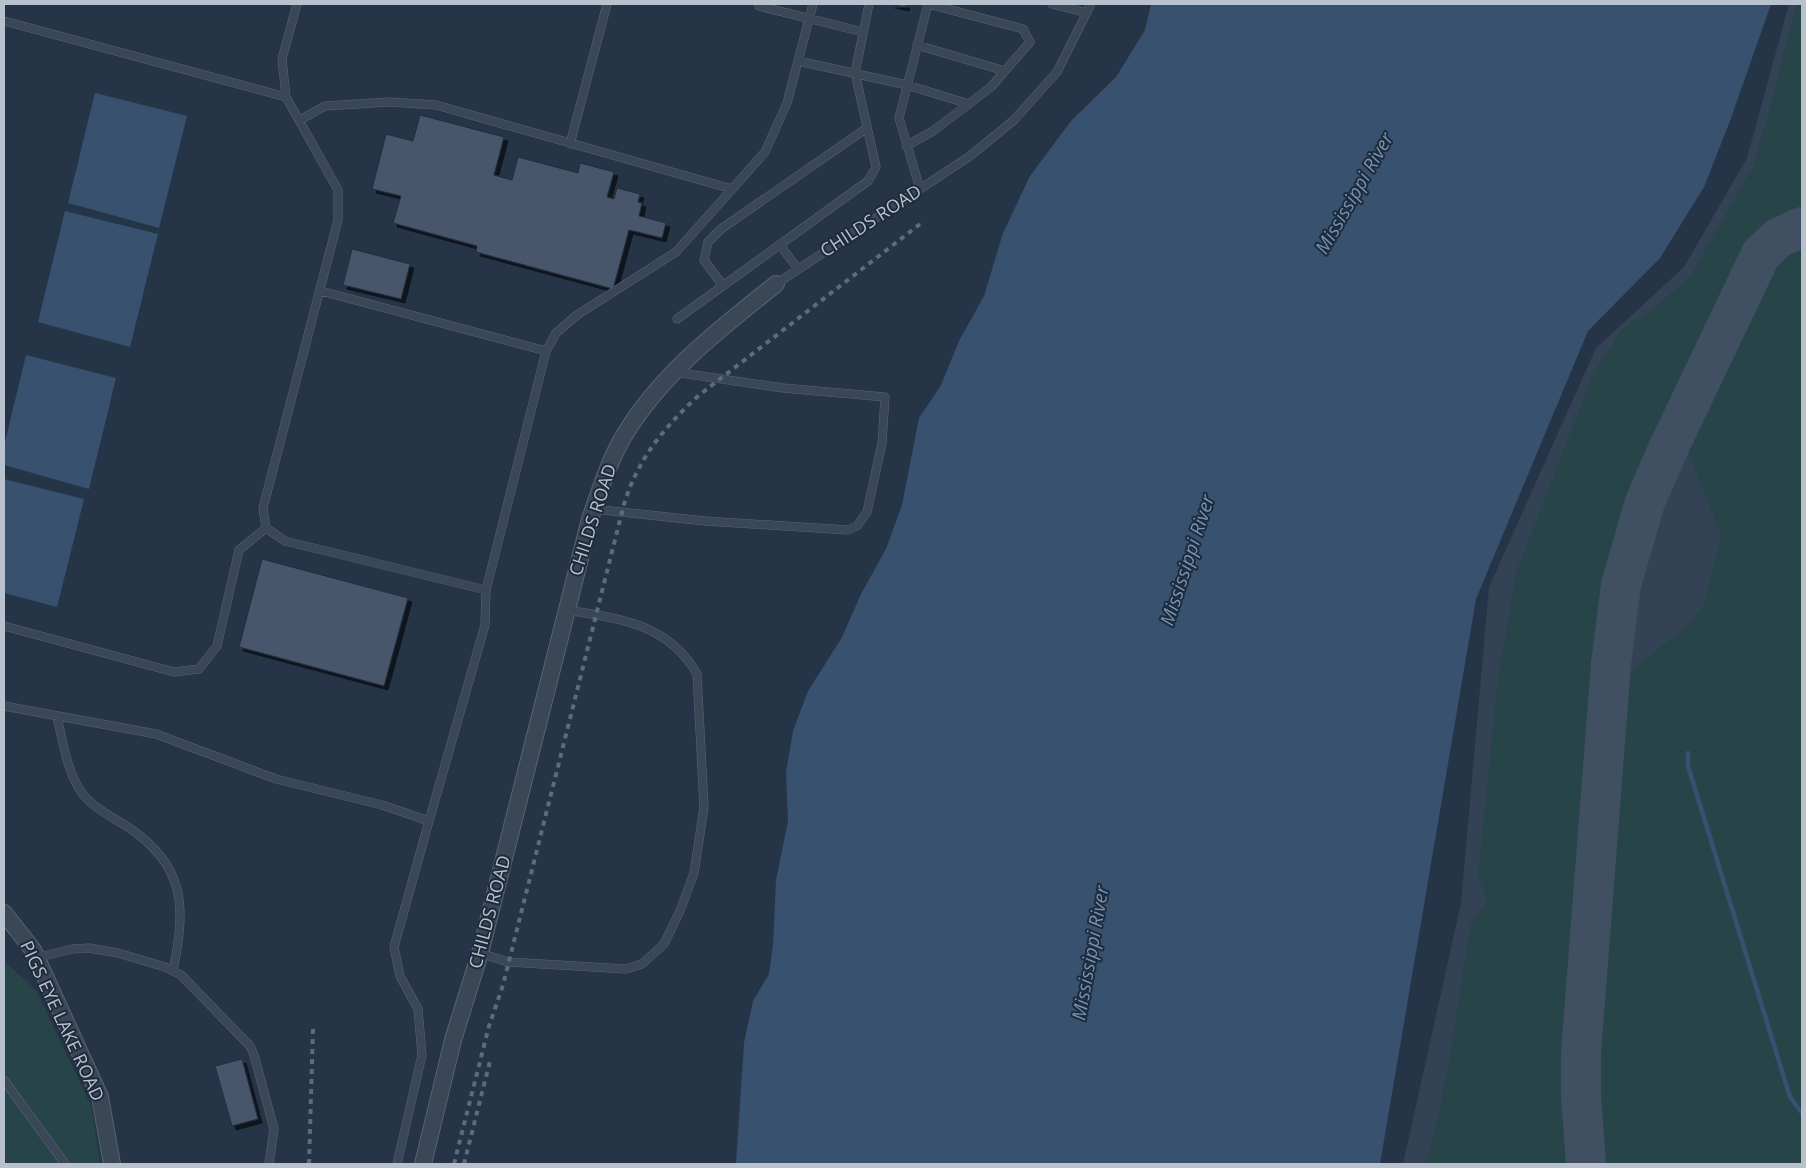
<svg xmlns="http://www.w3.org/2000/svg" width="1806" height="1168" viewBox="0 0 1806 1168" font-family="'Open Sans',sans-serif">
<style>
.airport{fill:#334254}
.green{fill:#274548}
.water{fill:#37516f}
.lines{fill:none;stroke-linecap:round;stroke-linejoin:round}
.stream{stroke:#37516f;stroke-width:4.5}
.taxiway{stroke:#405062;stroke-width:40}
.building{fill:#46576b;stroke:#202d3e;filter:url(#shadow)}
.service-casing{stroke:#586473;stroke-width:9}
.minor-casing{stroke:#586473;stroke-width:18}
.service{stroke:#3a4756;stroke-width:8}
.minor{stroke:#3a4756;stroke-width:16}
.rail{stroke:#5c6b7d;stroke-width:4;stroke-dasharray:5 5;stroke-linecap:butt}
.labels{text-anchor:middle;stroke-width:4;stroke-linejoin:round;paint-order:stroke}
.street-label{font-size:18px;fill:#b8c2cf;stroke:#1e2b3c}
.water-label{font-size:19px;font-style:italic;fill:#7593b5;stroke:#1e2b3c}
</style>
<defs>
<filter id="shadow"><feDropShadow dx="4" dy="4" stdDeviation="0" flood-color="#0009"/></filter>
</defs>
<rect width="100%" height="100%" fill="#253547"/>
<path class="airport" d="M 1789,4 L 1802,4 L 1802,1164 L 1403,1164 L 1461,903 L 1489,587 L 1596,348 L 1684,267 L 1747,158 Z"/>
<path class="green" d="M 1797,4 L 1802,4 L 1802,211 L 1764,227 L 1748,243 L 1645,459 L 1626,506 L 1611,555 L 1599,616 L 1563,1060 L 1568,1164 L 1425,1164 L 1435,1131 L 1449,1061 L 1471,924 L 1487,902 L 1478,874 L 1499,672 L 1516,573 L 1594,372 L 1622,329 L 1657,306 L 1692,274 L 1755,163 Z
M 1802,247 L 1802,1164 L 1604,1164 L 1597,1097 L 1597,1046 L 1626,687 L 1628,678 L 1635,668 L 1687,626 L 1704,605 L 1721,535 L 1690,457 L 1689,449 L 1693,437 L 1771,273 L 1782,257 Z
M 4,961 L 36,990 L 92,1108 L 100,1164 L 4,1164 Z"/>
<path class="water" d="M 1151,4 L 1771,4 L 1730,121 L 1704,187 L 1660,258 L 1588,331 L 1476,599 L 1380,1164 L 736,1164 L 744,1043 L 753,1001 L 769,974 L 773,945 L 776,880 L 788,821 L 786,772 L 793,731 L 808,691 L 841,639 L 862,592 L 886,549 L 902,505 L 919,418 L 940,387 L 960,339 L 984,296 L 1003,233 L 1030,176 L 1071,121 L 1116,77 L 1145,30 Z
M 95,93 L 187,116 L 159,228 L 68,203 Z
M 65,211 L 158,234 L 130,347 L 38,322 Z
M 26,355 L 116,378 L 89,489 L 4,465 L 4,446 Z
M 4,479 L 84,499 L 57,607 L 4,593 Z"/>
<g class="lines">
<path class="stream" d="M 1688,753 L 1688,766 L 1790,1097 L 1802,1113"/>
<path class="taxiway" d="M 1586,1164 L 1581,1097 L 1581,1053 L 1611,664 L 1621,585 L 1645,502 L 1668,449 L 1761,254 L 1778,238 L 1802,227"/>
</g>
<path class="building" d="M 891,4 L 906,4 L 905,7 Z
M 420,115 L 504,137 L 494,175 L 512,180 L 518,157 L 578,173 L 580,163 L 614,172 L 607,197 L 614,199 L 617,188 L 640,194 L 638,202 L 642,203 L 639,216 L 666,223 L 662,238 L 629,230 L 613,289 L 476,252 L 477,246 L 393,223 L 401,196 L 372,189 L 386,134 L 413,141 Z
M 352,249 L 410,264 L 401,299 L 343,285 Z
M 262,559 L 408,598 L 384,686 L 239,647 Z
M 242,1059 L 258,1119 L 232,1126 L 215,1066 Z"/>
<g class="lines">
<g class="service-casing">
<path id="service" d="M 759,4 L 759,6 L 863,32
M 1052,4 L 1087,13
M 4,21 L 286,97
M 917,45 L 1005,71
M 798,61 L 907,85 L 969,104
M 300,120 L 325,106 L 389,102 L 436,105 L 732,189
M 570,144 L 607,4
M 906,146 L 933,131 L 991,87 L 1030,42 L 1023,29 L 928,4
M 920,189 L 899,118 L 928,4
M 780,245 L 798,269
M 776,284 L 970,156 L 1014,120 L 1057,72 L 1091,4
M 723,286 L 704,260 L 708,242 L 721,229 L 867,128
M 321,291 L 546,351 L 486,590 L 485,625 L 429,821
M 677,319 L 868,181 L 876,167 L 855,73 L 869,4
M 546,351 L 556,333 L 577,315 L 676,252 L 765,152 L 787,103 L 813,4
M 593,509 L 705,521 L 848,530 L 857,526 L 867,512 L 882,443 L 885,397 L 783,388 L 674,372
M 266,528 L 263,508 L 338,220 L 338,190 L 286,97 L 282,59 L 297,4
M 4,626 L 174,672 L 199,669 L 217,646 L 239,550 L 266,528 L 285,541 L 486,590
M 4,706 L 156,734 L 276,779 L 382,805 L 429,821 L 394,947 L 400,976 L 418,1009 L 422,1055 L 397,1164
M 57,717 C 63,742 67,772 82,793 C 93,808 112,817 128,827 C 186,866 186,907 173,971
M 480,953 L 508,962 L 626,969 L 642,964 L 664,944 L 680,911 L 694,873 L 704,807 L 697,674 C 668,623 620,619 567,610
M 36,958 L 72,949 L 89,948 L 118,953 L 165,967 L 181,975 L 250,1046 L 254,1055 L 274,1129 L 269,1164
M 4,1080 L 65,1164"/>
</g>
<g class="minor-casing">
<path id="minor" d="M 4,913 L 33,950 L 100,1097 L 112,1164
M 423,1164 L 453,1040 L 480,953 L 590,519 C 600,491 609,460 625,434 C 662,373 721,328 776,284"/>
</g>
<use href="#service" class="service"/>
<use href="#minor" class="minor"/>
<path class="rail" d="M 309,1164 L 313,1028
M 454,1164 L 489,1026 L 503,985 L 624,504 C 639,457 663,429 698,396 L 924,221
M 464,1164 L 490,1061"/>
</g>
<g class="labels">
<g class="street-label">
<text transform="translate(871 221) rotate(-33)" y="6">CHILDS ROAD</text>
<text transform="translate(593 520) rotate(-72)" y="6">CHILDS ROAD</text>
<text transform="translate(490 912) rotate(-75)" y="6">CHILDS ROAD</text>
<text transform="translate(62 1021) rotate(65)" y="6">PIGS EYE LAKE ROAD</text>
</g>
<g class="water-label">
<text transform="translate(1354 193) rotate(-60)" y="7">Mississippi River</text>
<text transform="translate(1187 560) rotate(-72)" y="7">Mississippi River</text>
<text transform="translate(1090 953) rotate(-80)" y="7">Mississippi River</text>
</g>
</g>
<rect width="1806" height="1168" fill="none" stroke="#b8c2cf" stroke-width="10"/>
</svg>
